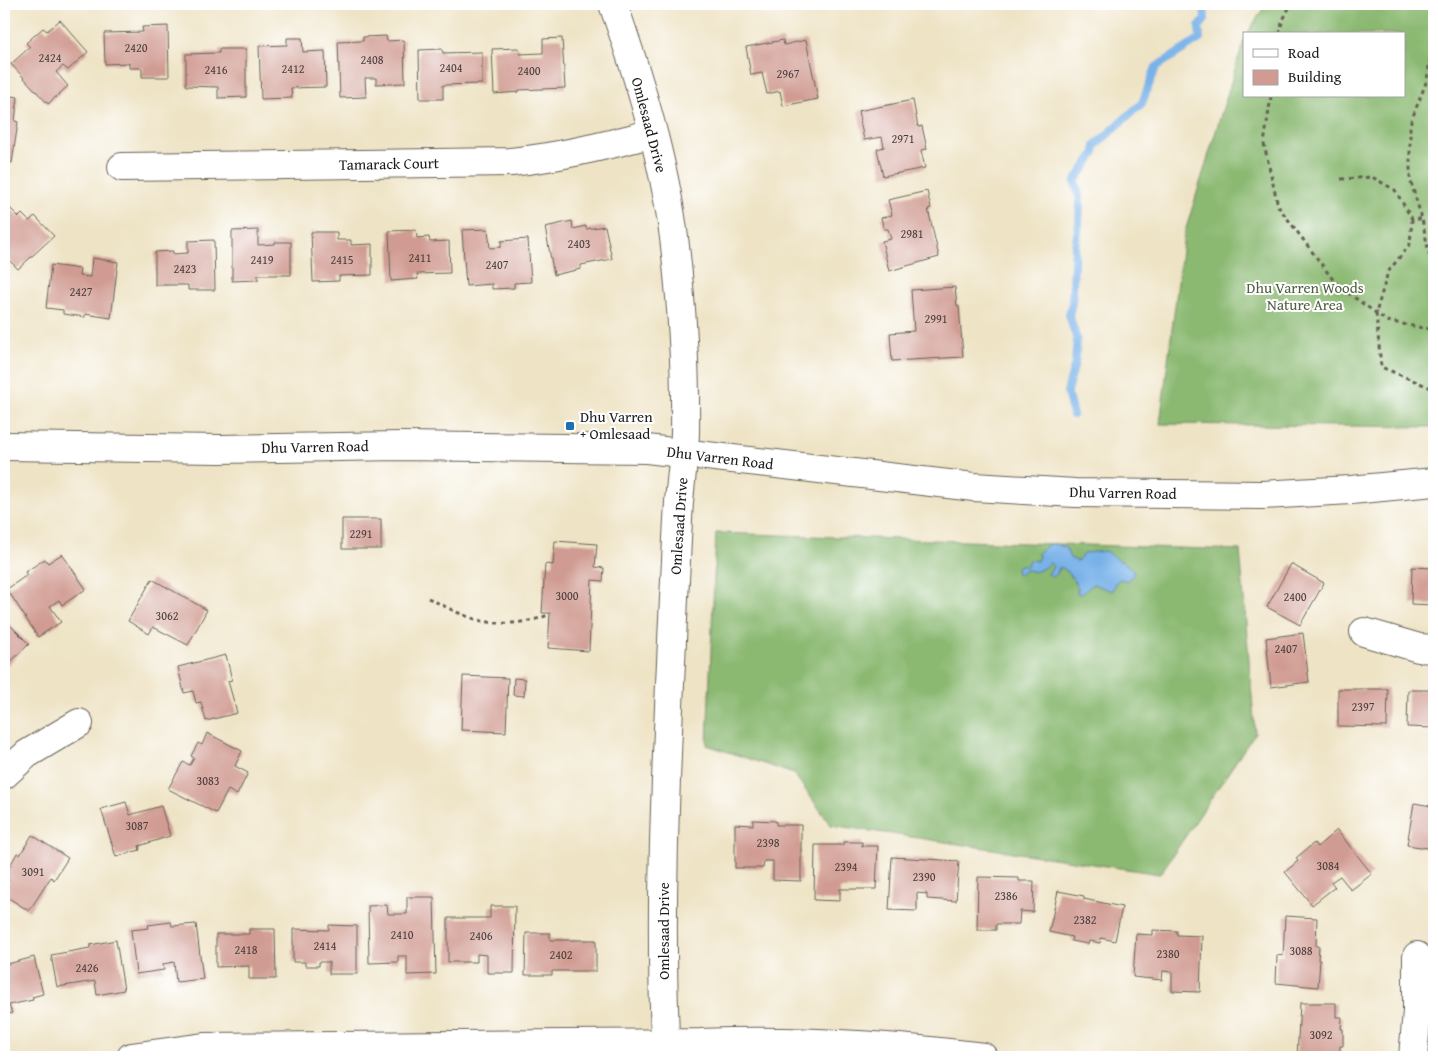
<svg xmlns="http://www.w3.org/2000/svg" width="1438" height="1061" viewBox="0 0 1438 1061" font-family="'Gentium Book Plus',serif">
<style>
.forest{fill:#8bb972;stroke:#546a47}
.water{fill:#79b2e9;stroke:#4a6782}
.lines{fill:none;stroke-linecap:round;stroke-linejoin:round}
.stream{stroke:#79b2e9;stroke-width:8}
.building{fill:#d09b92}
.minor-casing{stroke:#666257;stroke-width:30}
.secondary-casing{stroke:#666257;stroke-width:30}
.path{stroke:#666257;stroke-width:3;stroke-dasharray:4 4;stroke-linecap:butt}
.minor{stroke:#fff;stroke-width:28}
.secondary{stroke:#fff;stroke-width:28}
.poi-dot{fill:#1f6fb2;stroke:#fff;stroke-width:2}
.labels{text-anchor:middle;stroke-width:4;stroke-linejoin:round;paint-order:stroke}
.number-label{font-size:12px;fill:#493c3a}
.street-label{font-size:15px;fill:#1c1c1c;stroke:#fff}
.park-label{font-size:15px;fill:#4f5e40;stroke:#fff}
.poi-label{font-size:15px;fill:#1c1c1c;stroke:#fff;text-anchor:start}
</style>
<rect width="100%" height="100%" fill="#fff"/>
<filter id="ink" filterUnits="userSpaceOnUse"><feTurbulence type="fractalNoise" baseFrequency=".02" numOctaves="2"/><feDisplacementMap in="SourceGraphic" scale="10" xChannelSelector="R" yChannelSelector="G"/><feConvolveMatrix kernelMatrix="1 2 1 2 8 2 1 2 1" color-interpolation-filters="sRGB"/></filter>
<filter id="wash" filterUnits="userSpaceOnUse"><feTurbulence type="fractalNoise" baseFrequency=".0096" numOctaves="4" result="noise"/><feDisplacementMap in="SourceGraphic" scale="20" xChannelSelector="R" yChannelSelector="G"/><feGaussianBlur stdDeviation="1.12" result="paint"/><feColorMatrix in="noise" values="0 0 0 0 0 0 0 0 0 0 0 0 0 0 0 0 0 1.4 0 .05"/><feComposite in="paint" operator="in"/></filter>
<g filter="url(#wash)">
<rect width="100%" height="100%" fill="#eee3c5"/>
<path class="forest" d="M 1266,4 L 1434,4 L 1434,427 L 1160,424 L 1184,235 L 1244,40 L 1244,96 L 1404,96 L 1404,34 L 1247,34 Z
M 716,533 L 1240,550 L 1255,733 L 1160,874 L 831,825 L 794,774 L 707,745 Z"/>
<path class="water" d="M 1049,544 L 1056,544 L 1066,548 L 1070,558 L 1077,561 L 1085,553 L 1105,551 L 1132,568 L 1134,574 L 1127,581 L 1120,579 L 1115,583 L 1112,591 L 1093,584 L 1082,594 L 1077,593 L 1078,588 C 1074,580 1069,570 1059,567 L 1057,574 L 1052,577 L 1048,574 L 1053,566 L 1050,563 L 1042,569 L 1034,572 L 1028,570 L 1021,572 L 1021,574 L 1017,573 L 1016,567 L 1020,565 L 1027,567 L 1027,564 L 1029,560 L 1037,561 L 1039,557 L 1038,553 Z"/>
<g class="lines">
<path class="stream" d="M 1073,415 L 1067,392 L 1075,363 L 1077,340 L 1069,315 L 1072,303 L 1075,247 L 1079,224 L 1080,201 L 1075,181 L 1095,153 L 1095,146 L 1142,103 L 1156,67 L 1200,39 L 1199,27 L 1205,20 L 1204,4"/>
</g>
<g id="blocks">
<path class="building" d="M 60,20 L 88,52 L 68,70 L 63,66 L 56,72 L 68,86 L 48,104 L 11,64 L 30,47 L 26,43 L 43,28 L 47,31 Z
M 168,26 L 169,77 L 142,77 L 142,68 L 129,68 L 129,63 L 105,64 L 104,33 L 143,32 L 142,27 Z
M 386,36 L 387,41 L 404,40 L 405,83 L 376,84 L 376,78 L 365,78 L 366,97 L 340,98 L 338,42 L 363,41 L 363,37 Z
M 287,38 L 302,38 L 303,52 L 325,51 L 326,87 L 291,88 L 292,98 L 261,99 L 259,46 L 287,45 Z
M 562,38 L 565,88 L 519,90 L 519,92 L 494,94 L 492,49 L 519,48 L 520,54 L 543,53 L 543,39 Z
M 783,40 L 784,45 L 806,40 L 818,99 L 783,106 L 780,91 L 767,94 L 762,73 L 751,75 L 746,47 Z
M 219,49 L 246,49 L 246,97 L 218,98 L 218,87 L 186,86 L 186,54 L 219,53 Z
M 442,49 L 443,53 L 482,52 L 482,84 L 443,85 L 443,99 L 420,99 L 419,50 Z
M 4,95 L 18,97 L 15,121 L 18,122 L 12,163 L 4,162 Z
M 913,100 L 918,127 L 922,126 L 927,149 L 921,150 L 925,168 L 883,176 L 877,149 L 884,147 L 882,137 L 864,140 L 858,111 Z
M 927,191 L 931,208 L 928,209 L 939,257 L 889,271 L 882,241 L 891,239 L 888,229 L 884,229 L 881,218 L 892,215 L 888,200 Z
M 4,202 L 19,217 L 22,214 L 29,221 L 35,216 L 54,236 L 18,269 L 4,255 Z
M 572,221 L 573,229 L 586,226 L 586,229 L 605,226 L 612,259 L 581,265 L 581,269 L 554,275 L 545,227 Z
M 488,229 L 490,248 L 501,247 L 501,241 L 528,239 L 531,282 L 514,283 L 514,288 L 492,289 L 492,284 L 466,286 L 462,230 Z
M 258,230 L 258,245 L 275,244 L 275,242 L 291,242 L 291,275 L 258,275 L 258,280 L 232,281 L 232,231 Z
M 416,230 L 417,238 L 429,237 L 430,242 L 449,241 L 450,273 L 417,274 L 418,279 L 391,281 L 389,231 Z
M 311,232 L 337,232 L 337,240 L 351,240 L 351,245 L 372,244 L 372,275 L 339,276 L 339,281 L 313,282 Z
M 214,240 L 215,290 L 188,290 L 188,285 L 155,285 L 155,252 L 173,251 L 173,254 L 188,253 L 188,241 Z
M 92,258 L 118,262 L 111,318 L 85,314 L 85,317 L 63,314 L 63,310 L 46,308 L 51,265 L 80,269 L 79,276 L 90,277 Z
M 955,287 L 957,306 L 959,306 L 963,357 L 892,361 L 890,333 L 914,331 L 911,290 Z
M 342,519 L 381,519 L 381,549 L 342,549 Z
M 555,541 L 597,544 L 595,567 L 604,568 L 603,581 L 592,580 L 589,651 L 548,648 L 550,613 L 542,613 L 545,564 L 553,565 Z
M 62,554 L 86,589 L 62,605 L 59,600 L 50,606 L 61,622 L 38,637 L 7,589 L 27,575 L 25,572 L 45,559 L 48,563 Z
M 1291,564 L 1324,583 L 1300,625 L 1267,607 Z
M 1412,567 L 1434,568 L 1434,605 L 1411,604 Z
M 152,579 L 207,610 L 188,645 L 153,627 L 149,634 L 128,621 Z
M 4,619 L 29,644 L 4,668 Z
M 1303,633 L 1309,682 L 1271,687 L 1266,638 Z
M 226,655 L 232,680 L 228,681 L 237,713 L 206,721 L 201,702 L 196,703 L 193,691 L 184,693 L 178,667 Z
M 463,676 L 508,678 L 506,732 L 461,730 Z
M 514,678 L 525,679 L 524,696 L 513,695 Z
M 1338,689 L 1388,689 L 1387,727 L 1338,726 Z
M 1408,690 L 1434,690 L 1434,728 L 1407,727 Z
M 207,733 L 242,751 L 235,766 L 248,773 L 237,795 L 228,790 L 216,813 L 168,789 L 183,762 L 190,765 L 194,758 L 191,756 L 198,743 L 202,745 Z
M 1432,801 L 1434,801 L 1434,849 L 1407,845 L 1414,803 L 1431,806 Z
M 126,802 L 130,815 L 161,806 L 170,836 L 139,846 L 140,850 L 116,857 L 101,809 Z
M 753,820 L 776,821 L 776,825 L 801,825 L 801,881 L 773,880 L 773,861 L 764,861 L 763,868 L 735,868 L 735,824 L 753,825 Z
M 1337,830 L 1372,874 L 1351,890 L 1340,876 L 1331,882 L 1335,887 L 1312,905 L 1285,872 L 1298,861 L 1296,858 L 1314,843 L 1317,847 Z
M 32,835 L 68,858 L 54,880 L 51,877 L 29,911 L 4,895 L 4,887 L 9,880 L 4,877 L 17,853 L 20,855 Z
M 843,842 L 862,842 L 862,846 L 878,846 L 876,889 L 840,889 L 840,901 L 814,900 L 815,845 L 843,845 Z
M 892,857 L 959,861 L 956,901 L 927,899 L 927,894 L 917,893 L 917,911 L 889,910 Z
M 978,877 L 1019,878 L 1019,881 L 1034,881 L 1033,912 L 1020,911 L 1019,924 L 996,924 L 996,930 L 977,930 Z
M 1058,891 L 1084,896 L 1084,899 L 1122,907 L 1115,941 L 1101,938 L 1100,943 L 1089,941 L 1088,944 L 1071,941 L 1072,937 L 1049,932 Z
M 407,897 L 434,897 L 436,974 L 407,975 L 407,956 L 398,956 L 398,962 L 369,963 L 368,906 L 387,905 L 388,914 L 407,914 Z
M 490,906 L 515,906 L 514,973 L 487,973 L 487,955 L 477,954 L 477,962 L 448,962 L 448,918 L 490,918 Z
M 1285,916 L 1317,918 L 1316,946 L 1319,946 L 1318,960 L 1320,960 L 1318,987 L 1276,983 L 1277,955 L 1283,956 Z
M 171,922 L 172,926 L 196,924 L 203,979 L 176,982 L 174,962 L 163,964 L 164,970 L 136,974 L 131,930 L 149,928 L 148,925 Z
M 329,925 L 357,926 L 357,974 L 329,974 L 329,962 L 319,962 L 319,966 L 305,966 L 305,962 L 293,962 L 293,929 L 329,930 Z
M 249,929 L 275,929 L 276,979 L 249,979 L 249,966 L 216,967 L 216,934 L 249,934 Z
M 1153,930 L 1177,931 L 1177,935 L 1202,936 L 1200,992 L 1172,991 L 1172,972 L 1163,971 L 1162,980 L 1133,977 L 1136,934 L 1153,935 Z
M 526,933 L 550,933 L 550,940 L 596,940 L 596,971 L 552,971 L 552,975 L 525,975 Z
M 116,940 L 124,990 L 97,995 L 95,981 L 57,987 L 51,955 L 90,948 L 90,945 Z
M 34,957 L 43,994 L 32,997 L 33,1000 L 9,1005 L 12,1013 L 4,1015 L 4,965 Z
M 1300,1003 L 1336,1003 L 1336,1017 L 1342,1017 L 1341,1029 L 1343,1029 L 1343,1046 L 1340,1046 L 1340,1057 L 1297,1057 Z"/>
</g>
</g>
<g filter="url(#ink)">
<use href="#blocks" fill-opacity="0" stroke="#666257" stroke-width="1"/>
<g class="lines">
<g class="minor-casing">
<path id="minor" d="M 613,4 C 640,80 666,166 675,246 C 682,308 686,371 685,433 C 684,456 681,479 679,502 C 677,534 676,566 674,598 C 667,751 658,905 666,1057
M 122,167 L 511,162 C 559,157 606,146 653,133
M 1364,632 L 1419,648 L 1434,649
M 4,775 L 27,754 L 79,723
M 131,1057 L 204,1047 L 700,1043 C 794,1039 889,1045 983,1057
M 1413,1057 L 1417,1011 L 1417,956"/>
</g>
<g class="secondary-casing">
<path id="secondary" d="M 4,446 L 220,449 L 400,446 L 647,449 L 974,487 L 1075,493 L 1262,495 L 1351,490 L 1434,482"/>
</g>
<path class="path" d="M 1280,34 L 1282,22 L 1291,4
M 1434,43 L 1432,45 L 1427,80 L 1410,124 L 1410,179 L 1422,219 L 1434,278
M 1271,96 L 1264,144 L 1278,206 L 1337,285 L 1387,321 L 1434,330
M 1341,179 L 1372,177 L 1395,190 L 1412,219 L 1422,219
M 1412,219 L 1410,244 L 1388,272 L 1376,313 L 1381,367 L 1434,389
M 428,598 C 443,605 458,614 475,619 C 497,626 527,624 548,615"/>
<use href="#minor" class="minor"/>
<use href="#secondary" class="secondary"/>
</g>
</g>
<rect class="poi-dot" x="565" y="421" width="10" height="10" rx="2.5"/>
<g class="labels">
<g class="number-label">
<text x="136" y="52">2420</text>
<text x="50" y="62">2424</text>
<text x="372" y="64">2408</text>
<text x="451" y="72">2404</text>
<text x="293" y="73">2412</text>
<text x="216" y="74">2416</text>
<text x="529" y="75">2400</text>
<text x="788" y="78">2967</text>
<text x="903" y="143">2971</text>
<text x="912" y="238">2981</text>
<text x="579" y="248">2403</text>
<text x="420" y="262">2411</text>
<text x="262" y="264">2419</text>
<text x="342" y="264">2415</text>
<text x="497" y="269">2407</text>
<text x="185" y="273">2423</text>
<text x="81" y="296">2427</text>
<text x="936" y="323">2991</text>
<text x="361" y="538">2291</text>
<text x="567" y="600">3000</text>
<text x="1295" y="601">2400</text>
<text x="167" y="620">3062</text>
<text x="1286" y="653">2407</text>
<text x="1363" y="711">2397</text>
<text x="208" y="785">3083</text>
<text x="137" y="830">3087</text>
<text x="768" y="847">2398</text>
<text x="1328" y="870">3084</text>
<text x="846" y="871">2394</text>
<text x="33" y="876">3091</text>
<text x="924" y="881">2390</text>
<text x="1006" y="900">2386</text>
<text x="1085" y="924">2382</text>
<text x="402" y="939">2410</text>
<text x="481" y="940">2406</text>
<text x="325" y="950">2414</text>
<text x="246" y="954">2418</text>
<text x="1301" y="955">3088</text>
<text x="1168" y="958">2380</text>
<text x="561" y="959">2402</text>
<text x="87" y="972">2426</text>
<text x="1321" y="1039">3092</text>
</g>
<g class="street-label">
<text transform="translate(649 125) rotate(75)" y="5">Omlesaad Drive</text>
<text transform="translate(389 164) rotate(-1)" y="5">Tamarack Court</text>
<text transform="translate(315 447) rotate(-1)" y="5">Dhu Varren Road</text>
<text transform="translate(720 458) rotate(7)" y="5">Dhu Varren Road</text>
<text transform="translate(1123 493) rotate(1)" y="5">Dhu Varren Road</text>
<text transform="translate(679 526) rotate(-86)" y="5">Omlesaad Drive</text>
<text transform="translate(664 931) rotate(-90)" y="5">Omlesaad Drive</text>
</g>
<g class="park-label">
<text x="1305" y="293">Dhu Varren Woods<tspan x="1305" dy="17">Nature Area</tspan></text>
</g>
<g class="poi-label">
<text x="580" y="422">Dhu Varren<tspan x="580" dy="17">+ Omlesaad</tspan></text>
</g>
</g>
<rect width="1438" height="1061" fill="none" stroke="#fff" stroke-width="20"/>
<rect x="1243" y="32" width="162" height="65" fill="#ffffff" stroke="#a4a4a4"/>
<rect x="1253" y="49" width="25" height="8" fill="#ffffff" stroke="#a4a4a4"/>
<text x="1288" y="58" font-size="15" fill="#1c1c1c">Road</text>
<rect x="1253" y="70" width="25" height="15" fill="#d09b92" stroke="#a4a4a4"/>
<text x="1288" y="82" font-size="15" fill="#1c1c1c">Building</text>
</svg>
